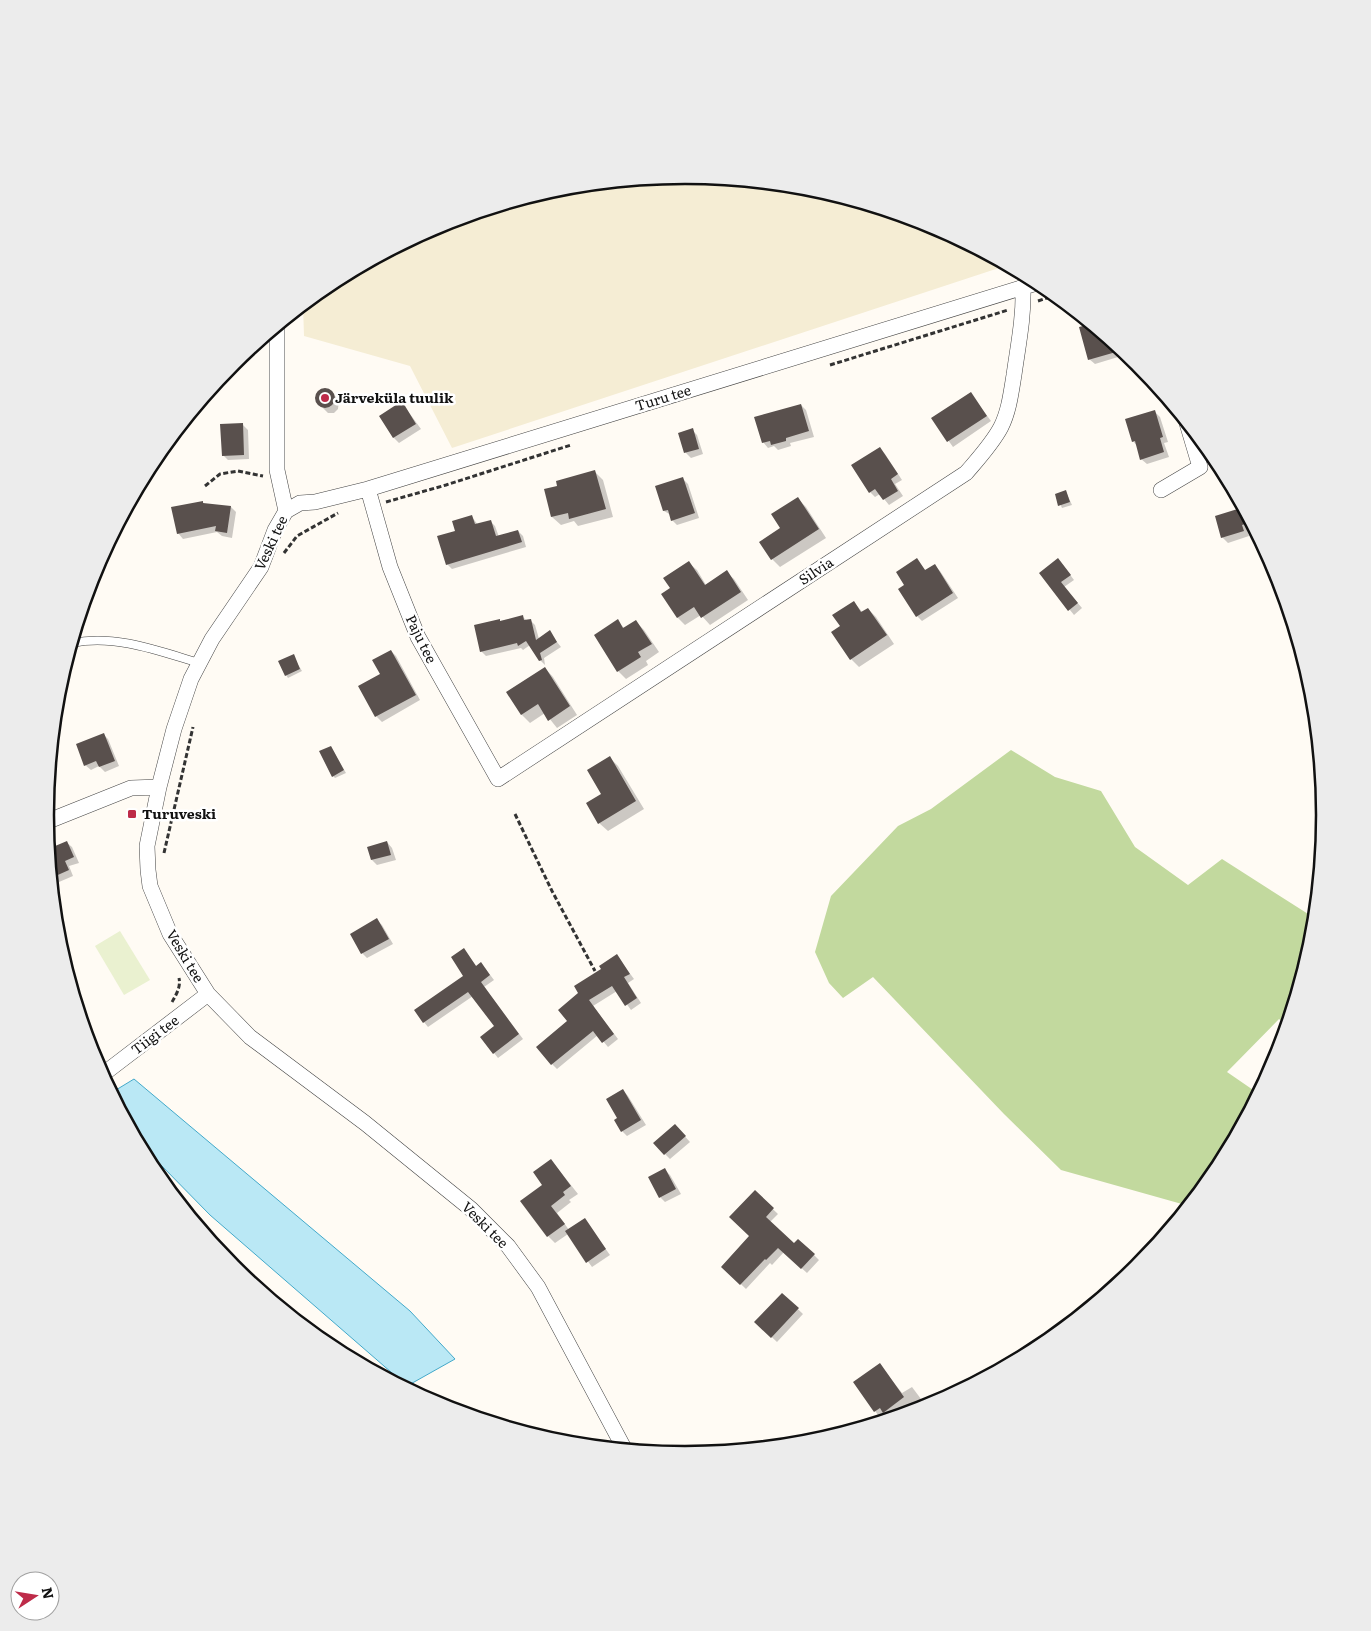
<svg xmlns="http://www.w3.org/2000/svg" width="1371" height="1631" viewBox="0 0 1371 1631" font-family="Literata,serif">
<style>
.farmland{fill:#f5edd4}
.forest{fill:#c2d99e}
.pitch{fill:#eaf1d0}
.water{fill:#bae8f5;stroke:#43a9ca}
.shadow{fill:#0003}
.building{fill:#59504d}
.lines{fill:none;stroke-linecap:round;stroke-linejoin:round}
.service-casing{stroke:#444;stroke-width:9}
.minor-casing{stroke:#444;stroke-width:16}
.path{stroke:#333;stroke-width:3;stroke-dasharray:5 2.5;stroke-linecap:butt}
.service{stroke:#fff;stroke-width:8}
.minor{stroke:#fff;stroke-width:15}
.poi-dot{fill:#be2b49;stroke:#fff;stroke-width:2}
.labels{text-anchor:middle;stroke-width:5;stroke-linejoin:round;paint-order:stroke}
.poi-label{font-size:14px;font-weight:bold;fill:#111;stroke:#fff;text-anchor:start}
.street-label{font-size:14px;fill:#111;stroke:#fff}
.rim{fill:none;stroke:#111;stroke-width:2.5}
</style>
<rect width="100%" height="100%" fill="#fffbf4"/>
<path class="farmland" d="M 686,175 L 811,187 L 931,224 L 1008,265 L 452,448 L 410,366 L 304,336 L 303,305 L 330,283 L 441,224 L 561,187 Z"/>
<path class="forest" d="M 1011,750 L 1055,777 L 1101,791 L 1135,847 L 1188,885 L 1222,859 L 1316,919 L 1314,941 L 1288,1026 L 1279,1019 L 1227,1072 L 1259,1094 L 1218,1172 L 1189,1206 L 1061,1170 L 1004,1114 L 873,977 L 843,998 L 829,983 L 815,952 L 831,896 L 898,826 L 931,809 Z"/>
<path class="pitch" d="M 120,931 L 150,980 L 124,995 L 95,946 Z"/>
<path class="water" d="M 134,1079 L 410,1311 L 455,1359 L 407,1386 L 210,1215 L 158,1162 L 138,1143 L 111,1093 Z"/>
<path class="shadow" d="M 1090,323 L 1128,354 L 1095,364 L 1089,359 Z
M 254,345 L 256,349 L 245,352 Z
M 322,389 L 329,390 L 339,400 L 338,409 L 334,413 L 328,413 L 316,401 L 317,392 Z
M 970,393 L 991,421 L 953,447 L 933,419 Z
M 402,403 L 421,429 L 399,443 L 394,438 L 381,416 Z
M 801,405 L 806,410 L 814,437 L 790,443 L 791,446 L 778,450 L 774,446 L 768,448 L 763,442 Z
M 1155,412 L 1160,417 L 1168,442 L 1164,443 L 1169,457 L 1147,464 L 1141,459 L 1137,446 L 1133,441 Z
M 242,424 L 248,430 L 249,459 L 228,460 L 223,455 Z
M 692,430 L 697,435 L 703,454 L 691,458 L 686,453 L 680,433 Z
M 880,449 L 885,454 L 902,480 L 895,484 L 903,496 L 889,505 L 880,494 L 875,497 L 870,492 Z
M 595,472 L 603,480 L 613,517 L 578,526 L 574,521 L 561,525 L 552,517 L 545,490 L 559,487 Z
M 683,479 L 688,484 L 699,518 L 677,525 L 672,520 L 671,515 L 664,511 Z
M 1066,492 L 1072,505 L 1062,508 L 1056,495 Z
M 1237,496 L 1254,528 L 1247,530 L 1249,536 L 1228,543 L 1222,537 L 1241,510 Z
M 798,499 L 806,507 L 826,538 L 780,567 L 772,559 Z
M 203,502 L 204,504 L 231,507 L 236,512 L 232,538 L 222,536 L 217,532 L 183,539 L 178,533 Z
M 472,517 L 478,525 L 490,521 L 495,526 L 499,537 L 518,531 L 523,536 L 526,547 L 452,569 L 447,564 L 457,531 Z
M 917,560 L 926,571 L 934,565 L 940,571 L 958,598 L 922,621 L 917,616 L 906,585 Z
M 689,563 L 697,570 L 706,585 L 726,572 L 734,579 L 748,600 L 710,625 L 701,615 L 685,625 L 678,618 L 662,594 L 672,588 Z
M 1062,564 L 1074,580 L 1064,587 L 1082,608 L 1074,615 L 1041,574 Z
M 854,602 L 863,613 L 868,609 L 876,617 L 894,644 L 859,667 L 851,659 L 841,627 Z
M 522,616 L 527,621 L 530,620 L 535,625 L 539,639 L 549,632 L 561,647 L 544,658 L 545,665 L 540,660 L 530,645 L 523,650 L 521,648 L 486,656 L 481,651 L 501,622 Z
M 617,621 L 625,629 L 636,622 L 644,630 L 659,652 L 646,661 L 648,665 L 626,679 L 618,671 Z
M 391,651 L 396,656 L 420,700 L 382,722 L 376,716 L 360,686 L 382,675 Z
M 293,656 L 302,671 L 288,678 L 286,675 Z
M 545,668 L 553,677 L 577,715 L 557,728 L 545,713 L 530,723 L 522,715 L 507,692 Z
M 103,734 L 108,739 L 119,766 L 105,772 L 99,766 L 91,770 L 85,765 Z
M 331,747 L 346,773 L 335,778 L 333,776 Z
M 610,758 L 618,766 L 644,809 L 608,831 L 599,823 Z
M 66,842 L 72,847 L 79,863 L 69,866 L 73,876 L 52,885 L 48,851 Z
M 387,842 L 392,848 L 396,860 L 377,865 L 372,860 L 369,848 Z
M 377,920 L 382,925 L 393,944 L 367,958 L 362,953 Z
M 464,950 L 477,967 L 485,968 L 494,980 L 484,987 L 523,1039 L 498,1058 L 494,1053 L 495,1026 L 473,996 L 428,1027 L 415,1011 L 465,976 Z
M 617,956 L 634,979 L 628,983 L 641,1003 L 631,1010 L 617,991 L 593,1006 L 618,1039 L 608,1047 L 598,1035 L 557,1069 L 552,1064 L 569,1021 L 603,969 Z
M 623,1090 L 628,1096 L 646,1125 L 627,1136 L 622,1131 L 618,1119 Z
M 680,1131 L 690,1142 L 670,1159 L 665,1154 Z
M 551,1160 L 578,1194 L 569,1200 L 571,1202 L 557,1213 L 569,1230 L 584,1219 L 610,1255 L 592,1267 L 568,1234 L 555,1243 L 548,1236 L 544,1185 Z
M 665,1170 L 670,1175 L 681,1194 L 665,1202 L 660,1197 Z
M 755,1192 L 778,1214 L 770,1222 L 794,1245 L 814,1255 L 819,1260 L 807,1273 L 784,1252 L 772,1265 L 770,1263 L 746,1289 L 722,1266 L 750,1236 Z
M 782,1294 L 803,1314 L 777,1342 L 756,1322 Z
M 880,1365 L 902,1393 L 912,1387 L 924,1403 L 903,1416 L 883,1422 L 855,1383 Z"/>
<path class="building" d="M 1091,324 L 1123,350 L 1088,360 L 1079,327 Z
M315 398a10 10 0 1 1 20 0a10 10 0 1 1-20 0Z
M 971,392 L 987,416 L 947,442 L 931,418 Z
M 402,401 L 416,424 L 393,438 L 379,416 Z
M 801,404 L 809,431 L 786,438 L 786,441 L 771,445 L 770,441 L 762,443 L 754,417 Z
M 1155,410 L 1163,437 L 1160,438 L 1164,452 L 1140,460 L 1135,441 L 1132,442 L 1125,419 Z
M 243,423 L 244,455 L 222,456 L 220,424 Z
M 693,428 L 699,449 L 684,453 L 678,433 Z
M 880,447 L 898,474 L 891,479 L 898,491 L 883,500 L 875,489 L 869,493 L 851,465 Z
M 595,470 L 606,509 L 569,519 L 568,513 L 551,517 L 544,489 L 557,486 L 556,481 Z
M 683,477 L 695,513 L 671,521 L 668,510 L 663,511 L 655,486 Z
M 1066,490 L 1070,502 L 1058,506 L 1055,494 Z
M 798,497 L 819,529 L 771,560 L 759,542 L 780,528 L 771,514 Z
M 203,501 L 203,503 L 231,506 L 227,533 L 215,531 L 216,526 L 177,534 L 171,507 Z
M 1244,507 L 1251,522 L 1242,525 L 1244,531 L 1221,538 L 1215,516 Z
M 472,515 L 475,524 L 491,520 L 496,536 L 518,530 L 522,542 L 446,565 L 437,536 L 455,531 L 452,521 Z
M 917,558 L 925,570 L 935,564 L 953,593 L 916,617 L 898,589 L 904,585 L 896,572 Z
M 1058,558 L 1071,575 L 1061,582 L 1078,603 L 1068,611 L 1039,573 Z
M 689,561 L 705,585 L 727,570 L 741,592 L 701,618 L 694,607 L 677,618 L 661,594 L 670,588 L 663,578 Z
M 854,601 L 861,612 L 868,608 L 887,635 L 850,660 L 831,632 L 840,626 L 832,615 Z
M 523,615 L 524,620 L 531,619 L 536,640 L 550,630 L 557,642 L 540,653 L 542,660 L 539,661 L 526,641 L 518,646 L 517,643 L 480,652 L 474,625 L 500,619 L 500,621 Z
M 618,619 L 623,628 L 636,620 L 652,644 L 638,652 L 641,657 L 617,672 L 594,635 Z
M 391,650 L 416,695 L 375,717 L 358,686 L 380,674 L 372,660 Z
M 294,654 L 300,669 L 285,676 L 278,661 Z
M 545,667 L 570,706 L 548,721 L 538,704 L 521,715 L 506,692 Z
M 104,733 L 115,761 L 99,767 L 96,761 L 84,766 L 76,744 Z
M 331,746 L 344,770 L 332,777 L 319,751 Z
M 610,756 L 636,801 L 598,824 L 586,803 L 601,794 L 587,770 Z
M 67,841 L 74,857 L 65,861 L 69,870 L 51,878 L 48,849 Z
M 387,841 L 391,855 L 371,860 L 367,847 Z
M 377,918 L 389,939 L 361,954 L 350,934 Z
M 464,948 L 476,966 L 481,962 L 490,975 L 481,982 L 519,1034 L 493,1054 L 480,1037 L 494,1026 L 468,992 L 423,1023 L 414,1010 L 463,976 L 451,957 Z
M 617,954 L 630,974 L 624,977 L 637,998 L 625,1006 L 612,986 L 589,1000 L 614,1034 L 602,1043 L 593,1031 L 551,1065 L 536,1047 L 567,1021 L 558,1010 L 578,993 L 574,986 L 601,969 L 599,966 Z
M 623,1089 L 641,1120 L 621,1132 L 614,1120 L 617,1118 L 606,1099 Z
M 675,1124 L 686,1136 L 664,1155 L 653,1143 Z
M 551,1159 L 571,1186 L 563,1192 L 565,1195 L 551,1206 L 565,1224 L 547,1237 L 520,1201 L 542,1185 L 533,1172 Z
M 665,1168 L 676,1189 L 659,1198 L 648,1177 Z
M 755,1190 L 774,1208 L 766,1217 L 794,1243 L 798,1239 L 815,1254 L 801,1269 L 778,1248 L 766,1260 L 765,1259 L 740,1285 L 721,1267 L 749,1236 L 729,1217 Z
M 585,1218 L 606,1249 L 586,1263 L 565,1231 Z
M 782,1293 L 799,1308 L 771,1338 L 754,1322 Z
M 880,1363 L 904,1397 L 883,1413 L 880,1408 L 874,1412 L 853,1382 Z"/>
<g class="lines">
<g class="service-casing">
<path id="service" d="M 72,643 C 115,634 159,651 199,663"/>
</g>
<g class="minor-casing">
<path id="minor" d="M 277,326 L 277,470 L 286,511 L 275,530 L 261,567 L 212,639 L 191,679 L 174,729 L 159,787 L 147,846 L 148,870 L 150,886 L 170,934 L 208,994 L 250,1037 L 365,1123 L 471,1209 L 508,1246 L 538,1287 L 625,1450
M 368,489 L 390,567 L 418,637 L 498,779 L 966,473 C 978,459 992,444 1001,427 C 1009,411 1011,393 1014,375 C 1018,346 1024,317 1023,287
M 1161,490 L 1200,467 L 1186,420
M 286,511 L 300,503 L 315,502 L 368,489 L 1040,282
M 46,822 L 131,788 L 159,787
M 102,1075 L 208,994"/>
</g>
<path class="path" d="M 1038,301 L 1056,295
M 830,365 L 1008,310
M 205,486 L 220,474 L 238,471 L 263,476
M 386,502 L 446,485 L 571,445
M 284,553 L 297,536 L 338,513
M 515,814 L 552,891 L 595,971
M 164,853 L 193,727
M 172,1002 C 176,995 181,987 179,978"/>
<use href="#service" class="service"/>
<use href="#minor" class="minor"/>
</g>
<g class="poi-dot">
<circle cx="325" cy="398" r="5"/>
<rect x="127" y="809" width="10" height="10" rx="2.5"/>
</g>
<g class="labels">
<g class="poi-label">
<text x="335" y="403">Järveküla tuulik</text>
<text x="142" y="819">Turuveski</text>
</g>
<g class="street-label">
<text transform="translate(663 398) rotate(-17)" y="5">Turu tee</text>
<text transform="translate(271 543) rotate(-65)" y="5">Veski tee</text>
<text transform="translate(816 571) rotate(-33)" y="5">Silvia</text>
<text transform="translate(421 639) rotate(64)" y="5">Paju tee</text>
<text transform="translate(185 956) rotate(59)" y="5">Veski tee</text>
<text transform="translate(155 1035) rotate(-37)" y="5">Tiigi tee</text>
<text transform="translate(485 1225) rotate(45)" y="5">Veski tee</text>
</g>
</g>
<path d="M0 0H1371V1631H0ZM54 815a631 631 0 1 1 1262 0a631 631 0 1 1-1262 0Z" fill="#ececec" fill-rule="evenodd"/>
<path class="rim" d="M54 815a631 631 0 1 1 1262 0a631 631 0 1 1-1262 0Z"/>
<g transform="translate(35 1596) rotate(78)"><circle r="24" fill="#ffffff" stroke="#a0a0a0"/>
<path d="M0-4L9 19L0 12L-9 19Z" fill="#be2b49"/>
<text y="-8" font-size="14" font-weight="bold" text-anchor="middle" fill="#111111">N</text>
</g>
</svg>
